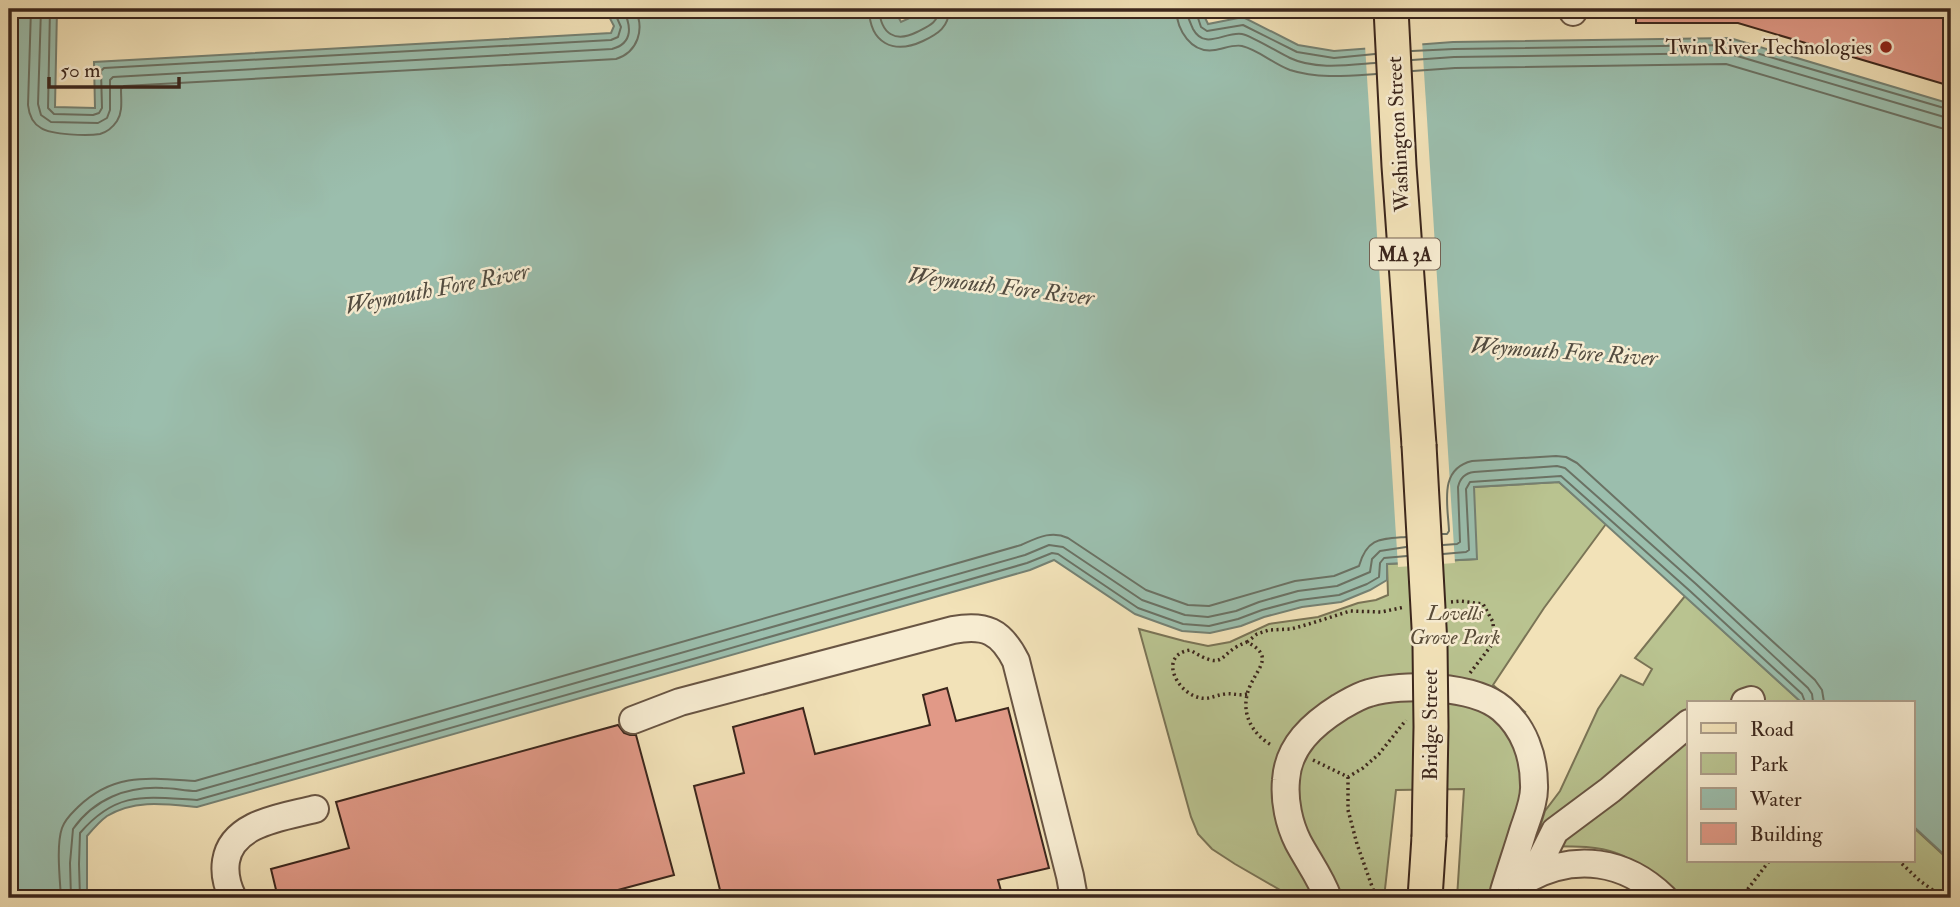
<svg xmlns="http://www.w3.org/2000/svg" width="1960" height="907" viewBox="0 0 1960 907" font-family="'IM FELL Double Pica',serif">
<style>
.green{fill:#b9c390;stroke:#7a7456;stroke-width:2}
.water{fill:#9bbead;stroke:#758173;stroke-width:2}
.pier{fill:#f2e2b8}
.lines{fill:none;stroke-linecap:round;stroke-linejoin:round}
.shore{stroke:#6b7264;stroke-width:2}
.building{fill:#e19987;stroke:#3b261c;stroke-width:2}
.minor-casing{stroke:#695543;stroke-width:30}
.major-casing{stroke:#3b261c;stroke-width:37}
.path{stroke:#3b261c;stroke-width:3.5;stroke-dasharray:2 3.5;stroke-linecap:butt}
.minor{stroke:#f7ecd1;stroke-width:26}
.major{stroke:#f2e2b8;stroke-width:33}
.major-bridge-casing{stroke:#3b261c;stroke-width:37;stroke-linecap:butt}
.major-bridge{stroke:#f2e2b8;stroke-width:33}
.poi-dot{fill:#8f2418;stroke:#f7ecd1;stroke-width:2.5}
.labels{text-anchor:middle;stroke-width:5;stroke-linejoin:round;paint-order:stroke}
.shield{fill:#f7ecd1;stroke:#736152;stroke-width:2}
.shield-label{font-size:19px;font-weight:bold;fill:#3b261c}
.poi-label{font-size:21px;fill:#3b261c;stroke:#f7ecd1;text-anchor:end}
.street-label{font-size:21px;fill:#3b261c;stroke:#f7ecd1}
.park-label{font-size:21px;font-style:italic;fill:#5a4d39;stroke:#f7ecd1}
.water-label{font-size:23px;font-style:italic;fill:#534c40;stroke:#f7ecd1}
</style>
<rect width="100%" height="100%" fill="#f2e2b8"/>
<filter id="stains"><feTurbulence type="fractalNoise" baseFrequency=".00286" numOctaves="4"/><feColorMatrix values="0 0 0 0 .2 0 0 0 0 .09 0 0 0 0 .02 0 0 0 .5 -.17"/></filter>
<radialGradient id="worn" r=".72"><stop offset=".6" stop-color="#630" stop-opacity="0"/><stop offset="1" stop-color="#630" stop-opacity=".3"/></radialGradient>
<path class="green" d="M 1559,482 L 1606,524 L 1544,608 L 1493,685 L 1525,712 L 1503,727 C 1511,739 1518,753 1521,767 C 1528,801 1497,862 1489,898 L 1457,898 L 1464,789 L 1396,790 L 1384,898 L 1294,898 L 1235,864 L 1212,849 L 1198,834 L 1191,817 L 1139,629 L 1184,641 L 1208,646 L 1230,642 L 1269,624 L 1318,617 L 1358,603 L 1376,600 L 1388,595 L 1387,564 L 1476,559 L 1473,487 Z
M 1685,596 L 1801,702 L 1689,702 L 1689,860 L 1913,860 L 1913,827 L 1951,862 L 1951,898 L 1677,898 C 1659,882 1640,861 1616,853 C 1593,844 1558,847 1534,846 L 1545,811 L 1560,791 L 1598,709 L 1621,675 L 1643,685 L 1652,669 L 1635,658 Z"/>
<path class="water" d="M 9,9 L 57,9 L 55,107 L 95,108 L 94,62 L 611,33 L 614,26 L 605,9 L 894,9 L 901,22 L 929,9 L 1201,9 L 1208,24 L 1243,17 L 1298,45 L 1334,51 L 1453,42 L 1730,38 L 1951,104 L 1951,861 L 1913,826 L 1913,702 L 1801,702 L 1559,482 L 1474,487 L 1477,559 L 1387,564 L 1387,580 L 1370,590 L 1341,602 L 1302,607 L 1264,617 L 1241,626 L 1210,633 L 1182,631 L 1135,614 L 1054,560 L 1030,570 C 753,650 474,727 197,807 C 166,804 135,799 107,816 C 100,821 93,829 87,836 L 87,898 L 9,898 Z"/>
<path class="pier" d="M 1422,40 L 1455,563 L 1398,567 L 1365,45 Z"/>
<g class="lines">
<path class="shore" d="M 31,9 L 28,105 C 29,115 32,123 41,128 C 51,135 88,136 100,134 C 107,132 113,127 117,121 C 123,112 121,100 121,89 L 124,86 L 616,59 C 638,52 645,29 635,9
M 41,9 L 38,104 L 41,115 L 51,122 L 98,123 L 107,118 L 110,110 L 110,80 L 113,77 L 612,49 C 634,43 631,25 623,9
M 50,9 L 48,108 L 54,114 L 93,115 L 99,113 L 102,108 L 101,71 L 104,68 L 611,40 L 618,37 L 621,27 L 613,9
M 869,9 C 870,43 893,55 923,41 C 938,34 949,27 949,9
M 879,9 C 881,34 895,43 917,32 C 929,26 938,23 939,9
M 1176,9 C 1177,30 1191,54 1215,50 C 1223,49 1234,44 1242,46 C 1259,50 1273,64 1290,70 C 1318,79 1347,76 1376,74
M 1186,9 C 1187,16 1190,22 1193,29 C 1205,51 1225,31 1242,34 C 1252,36 1279,53 1290,58 C 1315,70 1349,65 1375,63
M 1195,9 L 1201,27 L 1207,31 L 1243,25 L 1297,52 L 1334,58 L 1375,54
M 1412,51 L 1454,49 L 1729,45 L 1951,110
M 1412,60 L 1454,57 L 1727,53 L 1951,119
M 1413,71 L 1455,68 L 1726,64 L 1941,128 L 1951,129
M 1442,534 L 1447,534 L 1449,531 C 1448,505 1438,469 1472,461 L 1556,456 L 1566,457 L 1577,463 L 1815,680 L 1822,690 L 1824,702
M 1443,545 L 1457,544 L 1460,542 L 1458,487 C 1460,478 1465,473 1474,472 L 1557,466 L 1565,468 L 1696,584 L 1808,688 L 1812,694 L 1813,702
M 1443,554 L 1466,552 L 1469,550 L 1466,489 L 1470,482 L 1561,476 L 1690,591 L 1802,694 L 1805,702
M 61,898 C 60,880 56,845 62,828 C 65,819 72,813 78,807 C 114,772 150,778 195,781 C 470,701 746,625 1021,545 C 1037,538 1051,530 1068,538 L 1146,590 L 1188,605 L 1209,606 L 1295,581 L 1334,576 L 1359,566 C 1367,538 1380,539 1406,537
M 71,898 L 70,863 L 73,829 C 94,799 127,786 163,788 C 174,788 185,791 196,791 C 472,711 749,635 1025,555 L 1049,545 L 1063,547 L 1142,600 L 1185,615 L 1208,617 L 1236,611 L 1259,602 L 1298,591 L 1337,586 L 1370,572 L 1372,559 L 1380,551 L 1406,547
M 80,898 L 79,864 L 80,833 C 117,790 146,797 197,800 C 473,720 751,644 1027,563 L 1052,553 L 1058,554 L 1138,608 L 1183,624 L 1209,626 L 1238,619 L 1262,610 L 1300,600 L 1339,595 L 1367,584 L 1379,577 L 1380,563 L 1384,558 L 1407,556"/>
</g>
<path class="building" d="M 1636,9 L 1951,9 L 1951,71 L 1947,85 L 1738,23 L 1636,23 Z
M 947,688 L 956,721 L 1008,708 L 1049,868 L 998,880 L 1003,898 L 722,898 L 694,786 L 744,773 L 733,727 L 803,708 L 815,754 L 930,725 L 923,695 Z
M 618,725 L 624,733 L 630,735 L 636,735 L 674,875 L 588,898 L 278,898 L 271,869 L 349,848 L 336,802 Z"/>
<g class="lines">
<g class="minor-casing">
<path id="minor" d="M 1573,9 L 1573,12
M 1745,702 L 1751,700
M 633,720 L 680,702 L 953,630 C 985,624 1001,631 1016,661 L 1070,876 L 1074,898
M 1533,875 L 1555,831 L 1610,790 L 1689,723
M 1527,879 C 1575,853 1625,860 1664,898
M 233,898 C 227,886 224,874 226,861 C 232,822 285,817 315,809
M 1328,898 C 1321,878 1308,861 1298,842 C 1289,824 1284,801 1286,780 C 1288,746 1313,724 1340,707 C 1349,702 1358,696 1369,693 C 1402,683 1474,685 1502,709 C 1524,728 1534,756 1534,785 C 1535,800 1528,816 1523,831 C 1517,851 1510,871 1504,891"/>
</g>
<g class="major-casing">
<path id="major" d="M 1391,9 L 1399,166 L 1419,445
M 1425,898 L 1429,837"/>
</g>
<path class="path" d="M 1451,602 L 1461,601 L 1483,604 L 1493,622 L 1494,642 L 1470,673
M 1247,642 L 1257,634 L 1269,630 L 1291,629 L 1309,624 L 1350,611 L 1381,612 L 1405,607
M 1247,694 C 1239,696 1233,693 1225,694 C 1215,695 1208,701 1197,697 C 1175,690 1159,655 1190,650 C 1228,673 1216,653 1247,642 C 1274,656 1259,666 1250,686 C 1239,711 1251,734 1273,746
M 1313,760 L 1348,777 L 1363,768 L 1379,754 L 1406,720
M 1348,777 L 1348,810 L 1357,844 L 1374,892 L 1373,898
M 1898,860 L 1920,881 L 1944,898
M 1741,898 L 1770,860"/>
<use href="#minor" class="minor"/>
<use href="#major" class="major"/>
<g class="major-bridge-casing">
<path id="major-bridge" d="M 1419,445 L 1430,645 L 1431,727 L 1429,837"/>
</g>
<use href="#major-bridge" class="major-bridge"/>
</g>
<circle class="poi-dot" cx="1886" cy="47" r="7"/>
<g class="labels">
<rect class="shield" x="1370" y="238.5" width="70" height="31" rx="5"/>
<g class="shield-label">
<text x="1405" y="261">MA 3A</text>
</g>
<g class="poi-label">
<text x="1872" y="54">Twin River Technologies</text>
</g>
<g class="street-label">
<text transform="translate(1398 134) rotate(-93)" y="7">Washington Street</text>
<text transform="translate(1430 725) rotate(-90)" y="7">Bridge Street</text>
</g>
<g class="park-label">
<text x="1455" y="620">Lovells<tspan x="1455" dy="24">Grove Park</tspan></text>
</g>
<g class="water-label">
<text transform="translate(1001 286) rotate(7)" y="8">Weymouth Fore River</text>
<text transform="translate(437 288) rotate(-11)" y="8">Weymouth Fore River</text>
<text transform="translate(1564 351) rotate(4)" y="8">Weymouth Fore River</text>
</g>
</g>
<rect width="1960" height="907" fill="none" stroke="#f2e2b8" stroke-width="35"/>
<rect x="10" y="10" width="1939" height="886" fill="none" stroke="#3b261c" stroke-width="3.5"/>
<rect x="18" y="18" width="1925" height="872" fill="none" stroke="#3b261c" stroke-width="2"/>
<rect x="1687" y="701" width="228" height="161" fill="#f7ecd1" stroke="#ac9d89" stroke-width="2"/>
<rect x="1701" y="723" width="35" height="10" fill="#f2e2b8" stroke="#ac9d89" stroke-width="2"/>
<text x="1750" y="736" font-size="21" fill="#3b261c">Road</text>
<rect x="1701" y="753" width="35" height="21" fill="#b9c390" stroke="#ac9d89" stroke-width="2"/>
<text x="1750" y="771" font-size="21" fill="#3b261c">Park</text>
<rect x="1701" y="788" width="35" height="21" fill="#9bbead" stroke="#ac9d89" stroke-width="2"/>
<text x="1750" y="806" font-size="21" fill="#3b261c">Water</text>
<rect x="1701" y="823" width="35" height="21" fill="#e19987" stroke="#ac9d89" stroke-width="2"/>
<text x="1750" y="841" font-size="21" fill="#3b261c">Building</text>
<path d="M49 77v10h130v-10" fill="none" stroke="#3b261c" stroke-width="3.5"/>
<text x="60" y="77" font-size="21" fill="#3b261c" stroke="#f7ecd1" stroke-width="5" paint-order="stroke">50 m</text>
<rect width="100%" height="100%" filter="url(#stains)"/>
<rect width="100%" height="100%" fill="url(#worn)"/>
</svg>
